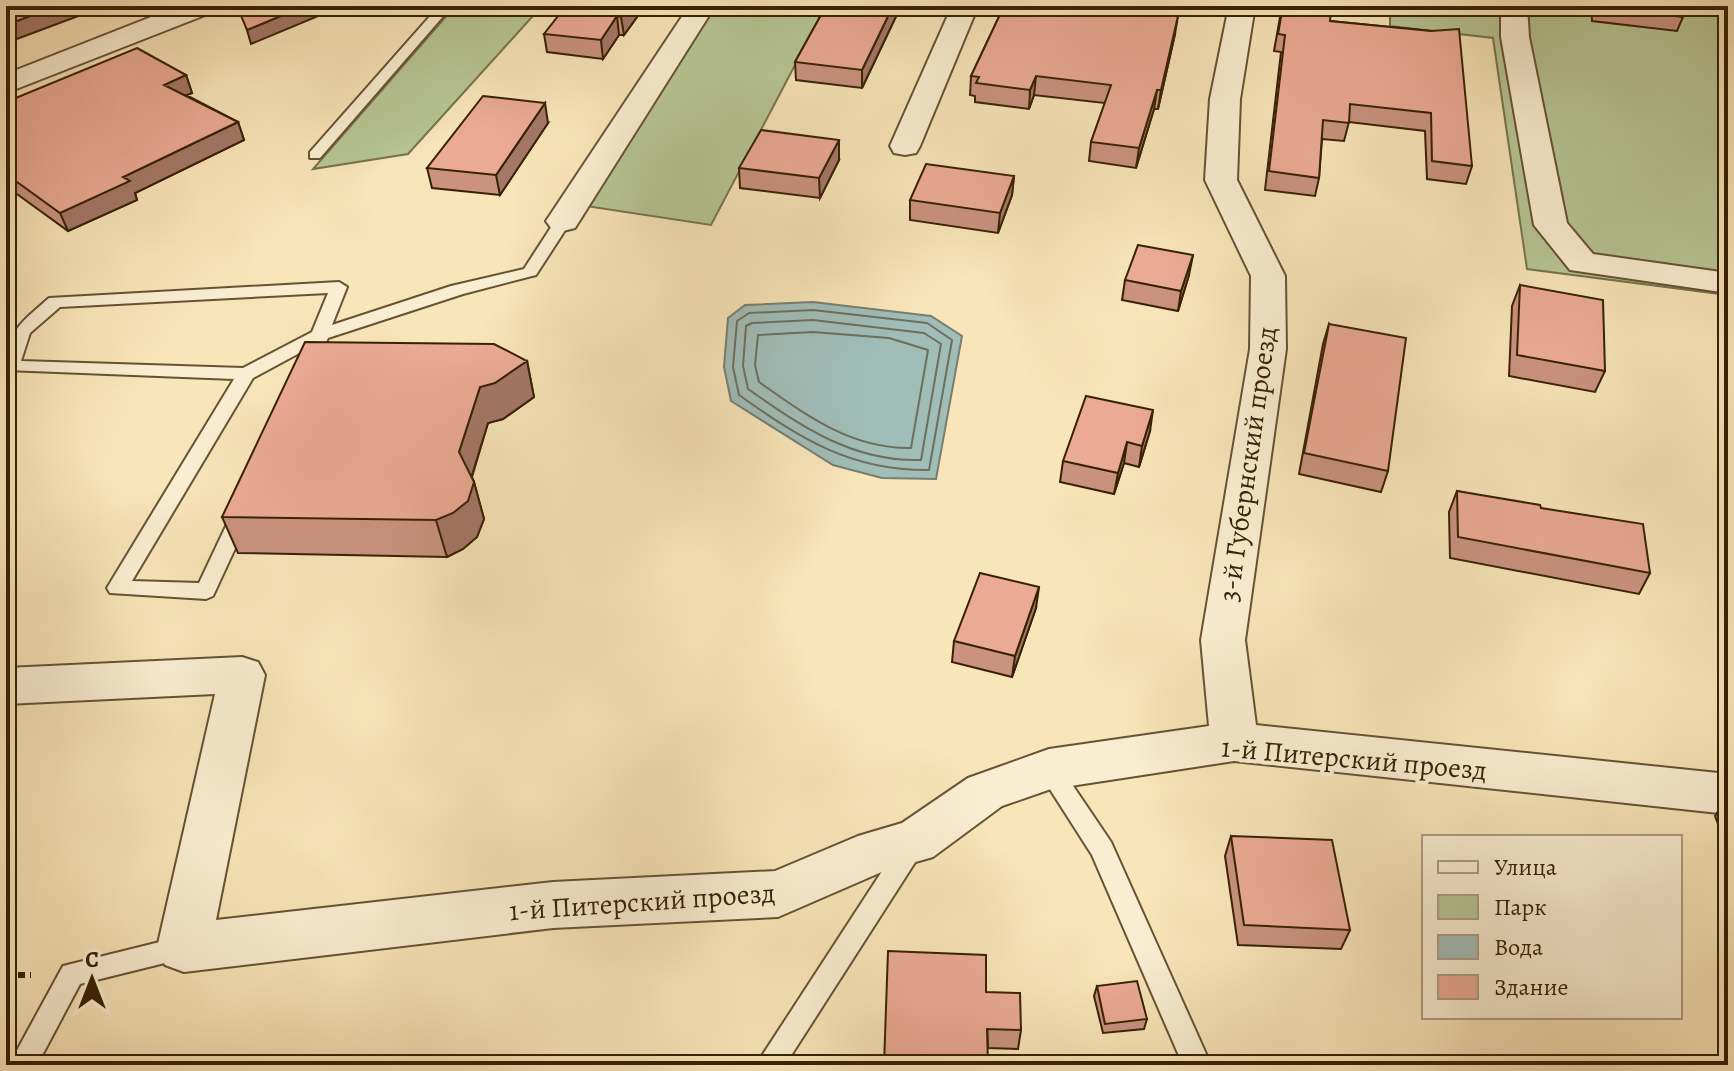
<svg xmlns="http://www.w3.org/2000/svg" width="1734" height="1071" viewBox="0 0 1734 1071" font-family="Alegreya,serif">
<style>
.green{fill:#b7c694;stroke:#77744c;stroke-width:2}
.water{fill:#a0bdb8;stroke:#767f70;stroke-width:2}
.lines{fill:none;stroke-linecap:round;stroke-linejoin:round}
.shore{stroke:#6c6f5e;stroke-width:2}
.lane-casing{stroke:#675232;stroke-width:4}
.street-casing{stroke:#675232;stroke-width:4}
.path{stroke:#372105;stroke-width:6;stroke-dasharray:7 5;stroke-linecap:butt}
.lane{fill:#faeed2;fill-rule:evenodd}
.street{fill:#faeed2;fill-rule:evenodd}
.wall{fill:#ca927f;stroke:#372105;stroke-width:2}
.shaded-wall{fill:#a47768;stroke:#372105;stroke-width:2}
.building{fill:#ebaa94;stroke:#372105;stroke-width:2}
.labels{text-anchor:middle;stroke-width:8;stroke-linejoin:round;paint-order:stroke}
.street-label{font-size:28px;fill:#372105;stroke:#faeed2}
</style>
<rect width="100%" height="100%" fill="#f8e5b9"/>
<filter id="stains"><feTurbulence type="fractalNoise" baseFrequency=".0025" numOctaves="4"/><feColorMatrix values="0 0 0 0 .2 0 0 0 0 .09 0 0 0 0 .02 0 0 0 .5 -.17"/></filter>
<radialGradient id="worn" r=".72"><stop offset=".6" stop-color="#630" stop-opacity="0"/><stop offset="1" stop-color="#630" stop-opacity=".3"/></radialGradient>
<path class="green" d="M 455,6 L 542,6 L 408,154 L 313,169 Z
M 714,6 L 826,6 L 711,225 L 586,206 Z
M 1390,6 L 1696,6 L 1728,9 L 1728,295 L 1527,269 L 1493,38 L 1390,26 Z"/>
<path class="water" d="M 813,302 L 931,316 L 962,336 L 936,479 L 882,478 L 833,465 L 731,401 L 724,367 L 728,318 L 745,305 Z"/>
<g class="lines">
<path class="shore" d="M 813,310 L 927,323 L 952,340 L 929,470 C 851,471 801,439 739,395 L 733,367 L 737,321 L 749,313 Z
M 813,320 L 924,333 L 941,344 L 921,460 C 853,462 802,427 748,389 L 743,366 L 746,326 L 752,323 Z
M 813,332 L 889,338 L 928,350 L 911,448 C 851,449 806,415 759,382 L 755,365 L 758,335 Z"/>
<g class="lane-casing">
<path id="lane" d="M 439,6 L 452,6 L 320,158 L 310,158 L 310,152 Z
M 563,216 L 571,221 L 536,275 L 463,294 L 328,338 L 314,368 L 308,370 L 299,364 L 305,350 L 253,378 L 132,581 L 199,583 L 234,509 L 248,509 L 251,514 L 213,596 L 206,599 L 110,593 L 107,588 L 110,583 L 234,379 L 6,370 C 6,331 22,322 49,298 L 339,282 L 347,287 L 332,325 L 451,286 L 524,269 L 557,218 ZM 328,293 L 312,332 L 243,368 L 21,361 L 30,333 L 60,307 Z
M 1049,760 L 1057,762 L 1111,842 L 1211,1065 L 1183,1065 L 1092,855 L 1037,769 L 1041,762 Z
M 912,836 L 921,839 L 924,846 L 921,853 L 785,1065 L 756,1065 L 903,839 Z
M 184,936 L 193,940 L 197,948 L 193,956 L 80,984 L 37,1065 L 9,1065 L 63,966 Z"/>
</g>
<g class="street-casing">
<path id="street" d="M 179,6 L 216,6 L 213,12 L 6,93 L 6,74 Z
M 689,6 L 715,6 L 575,228 L 563,231 L 551,228 L 546,221 Z
M 952,6 L 978,6 L 920,146 L 916,153 L 905,155 L 894,153 L 890,146 Z
M 1229,6 L 1255,6 L 1240,99 L 1237,180 L 1285,276 L 1286,349 L 1245,640 L 1256,725 L 1728,774 L 1728,814 L 1234,761 L 1051,789 L 1002,806 L 933,857 L 884,871 L 778,917 L 553,928 L 184,972 L 165,965 L 157,948 L 215,694 L 6,704 L 6,668 L 242,657 L 258,662 L 265,675 L 216,920 L 553,882 L 775,871 L 858,836 L 902,823 L 968,778 L 1049,749 L 1209,726 L 1201,640 L 1250,349 L 1251,276 L 1205,180 L 1210,99 Z
M 1501,6 L 1527,6 L 1529,37 L 1567,223 L 1593,254 L 1728,273 L 1728,293 L 1570,270 L 1534,225 L 1501,37 Z"/>
</g>
<path class="path" d="M 6,975 L 31,975"/>
<use href="#lane" class="lane"/>
<use href="#street" class="street"/>
</g>
<path class="wall" d="M 645,6 L 624,35 L 619,35 L 603,59 L 547,52 L 544,34 Z
M 826,6 L 901,6 L 862,88 L 796,80 L 795,62 Z
M 1004,6 L 1161,6 L 1159,14 L 1175,34 L 1158,109 L 1154,109 L 1136,168 L 1089,161 L 1091,142 L 1105,103 L 1034,95 L 1029,109 L 975,102 L 975,96 L 970,95 L 971,76 Z
M 1282,6 L 1328,12 L 1330,21 L 1431,31 L 1472,166 L 1466,184 L 1427,179 L 1425,131 L 1349,122 L 1344,141 L 1322,139 L 1319,178 L 1315,196 L 1265,190 L 1281,52 L 1274,51 Z
M 1591,6 L 1681,6 L 1683,17 L 1677,31 L 1592,21 Z
M 186,75 L 192,93 L 186,95 L 238,122 L 244,140 L 135,193 L 137,200 L 68,231 L 6,186 L 6,102 Z
M 548,123 L 500,195 L 432,188 L 427,168 Z
M 839,160 L 820,198 L 740,188 L 739,168 Z
M 1014,176 L 1012,195 L 998,233 L 910,220 L 910,200 Z
M 1189,275 L 1178,311 L 1122,300 L 1125,280 Z
M 1520,285 L 1605,371 L 1595,392 L 1509,376 L 1512,306 Z
M 1329,324 L 1388,471 L 1381,492 L 1299,474 L 1323,344 Z
M 527,361 L 534,397 L 503,419 L 488,423 L 472,477 L 474,482 L 484,519 L 477,537 L 463,549 L 447,557 L 238,553 L 222,517 Z
M 1150,431 L 1139,467 L 1124,463 L 1114,494 L 1060,482 L 1063,461 Z
M 1457,491 L 1541,508 L 1650,573 L 1639,594 L 1450,558 L 1449,512 Z
M 1036,608 L 1012,677 L 952,662 L 954,641 Z
M 1728,797 L 1728,851 L 1715,816 Z
M 1231,836 L 1350,930 L 1341,949 L 1238,945 L 1225,856 Z
M 1097,986 L 1147,1019 L 1144,1029 L 1103,1033 L 1094,996 Z
M 986,992 L 1021,1030 L 1018,1049 L 988,1048 Z"/>
<path class="shaded-wall" d="M 57,6 L 105,6 L 6,43 L 6,25 Z
M 305,6 L 342,6 L 251,44 L 247,30 Z
M 629,6 L 645,6 L 624,35 L 621,17 Z
M 893,6 L 901,6 L 862,88 L 862,70 Z
M 617,16 L 619,35 L 603,59 L 601,40 Z
M 1178,16 L 1175,34 L 1158,109 L 1161,90 Z
M 186,75 L 192,93 L 170,102 L 164,85 Z
M 1036,76 L 1034,95 L 1029,109 L 1030,90 Z
M 1157,90 L 1154,109 L 1136,168 L 1139,148 Z
M 545,103 L 548,123 L 500,195 L 496,175 Z
M 238,122 L 244,140 L 135,193 L 137,200 L 68,231 L 60,213 L 123,177 Z
M 839,140 L 839,160 L 820,198 L 819,178 Z
M 1014,176 L 1012,195 L 998,233 L 1000,213 Z
M 1193,255 L 1189,275 L 1178,311 L 1181,291 Z
M 527,361 L 534,397 L 503,419 L 488,423 L 468,488 L 459,452 L 480,387 Z
M 1153,410 L 1150,431 L 1139,467 L 1142,446 Z
M 1127,442 L 1124,463 L 1114,494 L 1118,473 Z
M 474,482 L 484,519 L 477,537 L 463,549 L 447,557 L 436,520 Z
M 1039,587 L 1036,608 L 1012,677 L 1015,656 Z"/>
<path class="building" d="M 6,6 L 57,6 L 6,25 Z
M 237,6 L 305,6 L 247,30 Z
M 566,6 L 629,6 L 621,17 L 617,16 L 601,40 L 544,34 Z
M 826,6 L 893,6 L 862,70 L 795,62 Z
M 1004,6 L 1159,6 L 1157,14 L 1178,16 L 1161,90 L 1157,90 L 1139,148 L 1091,142 L 1111,85 L 1036,76 L 1030,90 L 976,83 L 979,77 L 971,76 Z
M 1283,6 L 1329,6 L 1328,12 L 1331,12 L 1330,21 L 1431,31 L 1459,29 L 1472,166 L 1432,161 L 1431,113 L 1350,104 L 1349,123 L 1323,120 L 1319,178 L 1269,171 L 1285,35 L 1278,34 Z
M 1598,6 L 1681,6 L 1683,17 Z
M 137,48 L 186,75 L 164,85 L 238,122 L 123,177 L 130,181 L 60,213 L 6,174 L 6,102 Z
M 483,96 L 545,103 L 496,175 L 427,168 Z
M 761,130 L 839,140 L 819,178 L 739,168 Z
M 926,164 L 1014,176 L 1000,213 L 910,200 Z
M 1138,245 L 1193,255 L 1181,291 L 1125,280 Z
M 1520,285 L 1603,300 L 1605,371 L 1517,355 Z
M 1329,324 L 1406,338 L 1388,471 L 1304,453 Z
M 305,342 L 494,344 L 527,361 L 495,383 L 480,387 L 459,452 L 474,482 L 468,501 L 453,513 L 436,520 L 222,517 Z
M 1086,396 L 1153,410 L 1142,446 L 1127,442 L 1118,473 L 1063,461 Z
M 1457,491 L 1540,505 L 1541,508 L 1643,524 L 1650,573 L 1458,537 Z
M 980,573 L 1039,587 L 1015,656 L 954,641 Z
M 1231,836 L 1332,840 L 1350,930 L 1244,925 Z
M 888,951 L 986,955 L 986,992 L 1020,993 L 1021,1030 L 987,1029 L 988,1065 L 884,1065 Z
M 1137,981 L 1147,1019 L 1105,1024 L 1097,986 Z"/>
<g class="labels">
<g class="street-label">
<text transform="translate(1247 464) rotate(-82)" y="10">3-й Губернский проезд</text>
<text transform="translate(1354 758) rotate(5)" y="10">1-й Питерский проезд</text>
<text transform="translate(642 901) rotate(-4)" y="10">1-й Питерский проезд</text>
</g>
</g>
<rect width="1734" height="1071" fill="none" stroke="#f8e5b9" stroke-width="32"/>
<rect x="8" y="8" width="1718" height="1055" fill="none" stroke="#372105" stroke-width="4"/>
<rect x="16" y="16" width="1702" height="1039" fill="none" stroke="#372105" stroke-width="2"/>
<rect x="1422" y="835" width="260" height="184" fill="#faeed2" stroke="#ac9c80" stroke-width="2"/>
<rect x="1438" y="861" width="40" height="12" fill="#faeed2" stroke="#ac9c80" stroke-width="2"/>
<text x="1494" y="875" font-size="24" fill="#372105">Улица</text>
<rect x="1438" y="895" width="40" height="24" fill="#b7c694" stroke="#ac9c80" stroke-width="2"/>
<text x="1494" y="915" font-size="24" fill="#372105">Парк</text>
<rect x="1438" y="935" width="40" height="24" fill="#a0bdb8" stroke="#ac9c80" stroke-width="2"/>
<text x="1494" y="955" font-size="24" fill="#372105">Вода</text>
<rect x="1438" y="975" width="40" height="24" fill="#ebaa94" stroke="#ac9c80" stroke-width="2"/>
<text x="1494" y="995" font-size="24" fill="#372105">Здание</text>
<g transform="translate(92 979)" stroke="#faeed2" stroke-width="6" paint-order="stroke">
<path d="M0-6L14 30L0 20L-14 30Z" fill="#372105"/>
<text y="-12" font-size="22" font-weight="bold" text-anchor="middle" fill="#372105">С</text>
</g>
<rect width="100%" height="100%" filter="url(#stains)"/>
<rect width="100%" height="100%" fill="url(#worn)"/>
</svg>
